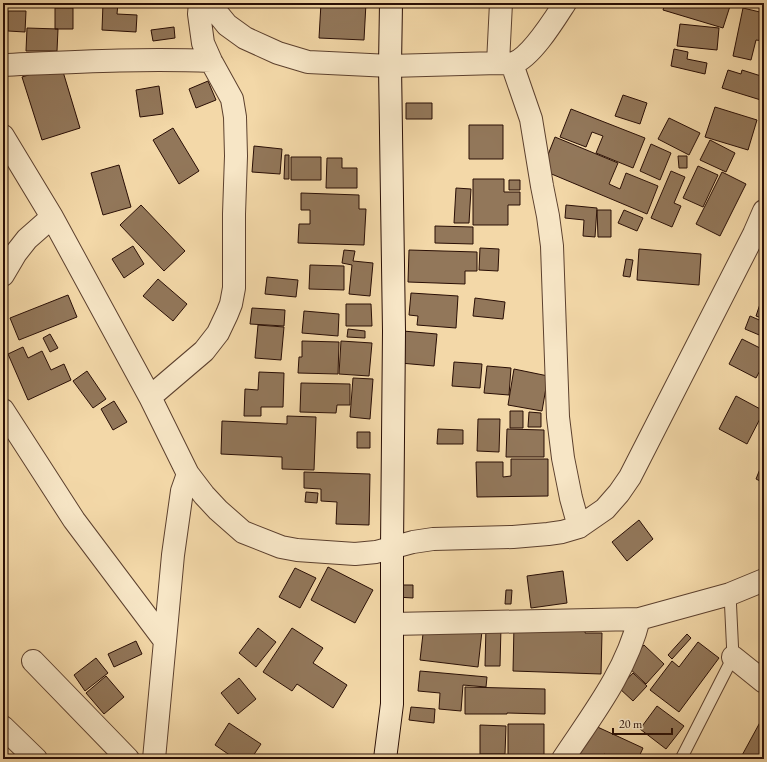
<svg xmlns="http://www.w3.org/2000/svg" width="767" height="762" viewBox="0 0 767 762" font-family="'EB Garamond',serif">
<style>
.building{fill:#92775a;stroke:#290e05}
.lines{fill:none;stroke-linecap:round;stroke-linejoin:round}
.service-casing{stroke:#5c402e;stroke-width:13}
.minor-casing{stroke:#5c402e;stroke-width:24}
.secondary-casing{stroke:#290e05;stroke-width:24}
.service{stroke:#f7e6c6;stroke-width:11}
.minor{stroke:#f7e6c6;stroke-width:22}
.secondary{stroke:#f7e6c6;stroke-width:22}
</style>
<rect width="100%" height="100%" fill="#f3d8a8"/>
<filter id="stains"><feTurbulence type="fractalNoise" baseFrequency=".005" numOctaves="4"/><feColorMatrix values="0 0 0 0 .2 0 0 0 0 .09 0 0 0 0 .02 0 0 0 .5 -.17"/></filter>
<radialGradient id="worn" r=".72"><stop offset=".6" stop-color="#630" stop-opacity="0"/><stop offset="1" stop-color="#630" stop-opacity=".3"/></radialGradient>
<path class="building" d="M 103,3 L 118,3 L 117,14 L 137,15 L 136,32 L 102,30 Z
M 321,3 L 366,3 L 364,40 L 319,38 Z
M 616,3 L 631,3 L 631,7 L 616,7 Z
M 665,3 L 731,3 L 723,28 L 663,10 Z
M 55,8 L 73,8 L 73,29 L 55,29 Z
M 743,8 L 764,13 L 764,41 L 756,40 L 751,60 L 733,56 Z
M 8,11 L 26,11 L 25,32 L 8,31 Z
M 680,24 L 719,28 L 717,50 L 677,46 Z
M 174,27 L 175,38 L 153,41 L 151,30 Z
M 27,28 L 58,29 L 57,51 L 26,51 Z
M 674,49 L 688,52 L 687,59 L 707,63 L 705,74 L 671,66 Z
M 61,65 L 80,128 L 42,140 L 22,77 Z
M 764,65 L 764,101 L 722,88 L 728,70 L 741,74 L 742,70 L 761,76 Z
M 208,81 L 216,100 L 196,108 L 189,89 Z
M 159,86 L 163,114 L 140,117 L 136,90 Z
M 623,95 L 647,103 L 640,124 L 615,116 Z
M 406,103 L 432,103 L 432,119 L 406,119 Z
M 715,107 L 757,120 L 748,150 L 705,137 Z
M 571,109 L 645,138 L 633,168 L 596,153 L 603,136 L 592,132 L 586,147 L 560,137 Z
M 669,118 L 700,133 L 689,155 L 658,139 Z
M 469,125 L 503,125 L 503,159 L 469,159 Z
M 173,128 L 199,171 L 179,184 L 153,140 Z
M 555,137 L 618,163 L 609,184 L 620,189 L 626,173 L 658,186 L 647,214 L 542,170 Z
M 710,140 L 735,153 L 726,172 L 700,160 Z
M 651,144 L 671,153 L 660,180 L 640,171 Z
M 254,146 L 282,149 L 280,174 L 252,172 Z
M 285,155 L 289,155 L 289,179 L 284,179 Z
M 678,156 L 687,156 L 687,168 L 679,168 Z
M 291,157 L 321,157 L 321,180 L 291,180 Z
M 327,158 L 342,158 L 342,168 L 357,168 L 357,188 L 326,188 Z
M 119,165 L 131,207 L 103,215 L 91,173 Z
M 698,166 L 718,175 L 703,207 L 683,198 Z
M 671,171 L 685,177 L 674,203 L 681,206 L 672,227 L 651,218 Z
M 722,172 L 746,184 L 720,236 L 696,224 Z
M 473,179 L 504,179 L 504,192 L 520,192 L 520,205 L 508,205 L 508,225 L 473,225 Z
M 509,180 L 520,180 L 520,190 L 509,190 Z
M 456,188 L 471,189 L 469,223 L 454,223 Z
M 301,193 L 359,195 L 359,209 L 366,209 L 364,245 L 298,243 L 299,224 L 310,224 L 310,210 L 301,210 Z
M 141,205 L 185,251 L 164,271 L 120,225 Z
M 566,205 L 597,208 L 595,237 L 583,236 L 584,220 L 565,218 Z
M 597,210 L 611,210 L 611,237 L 598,237 Z
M 624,210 L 643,218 L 637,231 L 618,223 Z
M 435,226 L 473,227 L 473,244 L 435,243 Z
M 133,246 L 144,264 L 124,278 L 112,259 Z
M 480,248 L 499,249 L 498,271 L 479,270 Z
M 639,249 L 701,254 L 699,285 L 637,280 Z
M 344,250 L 355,251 L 353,261 L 373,263 L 370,296 L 349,294 L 352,265 L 342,263 Z
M 409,250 L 477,252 L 477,271 L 465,271 L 465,284 L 408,282 Z
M 626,259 L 633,260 L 630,277 L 623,276 Z
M 310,265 L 344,266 L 344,290 L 309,289 Z
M 267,277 L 298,280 L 296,297 L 265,294 Z
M 158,279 L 187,304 L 173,321 L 143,296 Z
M 764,292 L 764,319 L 756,316 Z
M 411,293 L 458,296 L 456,328 L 417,325 L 418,316 L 409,315 Z
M 68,295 L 77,317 L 19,340 L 10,318 Z
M 475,298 L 505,302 L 503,319 L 473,316 Z
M 346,304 L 371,304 L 372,326 L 346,326 Z
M 252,308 L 285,310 L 284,326 L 250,324 Z
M 304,311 L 339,314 L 338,336 L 302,333 Z
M 750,316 L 764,322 L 764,337 L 745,329 Z
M 258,325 L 284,327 L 281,360 L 255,358 Z
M 348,329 L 365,331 L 365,338 L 347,337 Z
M 403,331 L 437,334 L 434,366 L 400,363 Z
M 50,334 L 58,348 L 50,352 L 43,338 Z
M 742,339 L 764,350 L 764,363 L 756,378 L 729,364 Z
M 302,341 L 339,342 L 338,374 L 298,373 L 299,357 L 302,357 Z
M 341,341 L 372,343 L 369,376 L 339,374 Z
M 23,347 L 28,358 L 42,351 L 51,370 L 64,364 L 71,380 L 28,400 L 8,354 Z
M 454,362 L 482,364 L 480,388 L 452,386 Z
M 487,366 L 511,368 L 509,395 L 484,393 Z
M 514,369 L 548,376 L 542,411 L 508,405 Z
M 87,371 L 106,399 L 93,408 L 73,381 Z
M 259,372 L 284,373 L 283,407 L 261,407 L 261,416 L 244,416 L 245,389 L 258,390 Z
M 353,378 L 373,379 L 370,419 L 350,417 Z
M 301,383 L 350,384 L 350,405 L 337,405 L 336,413 L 300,412 Z
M 736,396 L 764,411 L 747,444 L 719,429 Z
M 114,401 L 127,422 L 113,430 L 101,409 Z
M 510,411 L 523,411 L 523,428 L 510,428 Z
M 529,412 L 541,413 L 541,427 L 528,427 Z
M 287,416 L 316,417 L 314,470 L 282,469 L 282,457 L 221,454 L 222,421 L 287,424 Z
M 478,419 L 500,419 L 499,452 L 477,451 Z
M 438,429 L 463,430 L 463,444 L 437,444 Z
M 507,429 L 544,430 L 544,457 L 506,457 Z
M 357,432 L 370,432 L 370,448 L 357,448 Z
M 511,459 L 548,459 L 548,496 L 477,497 L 476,462 L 503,462 L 503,477 L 511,476 Z
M 762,464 L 764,464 L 764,483 L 756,479 Z
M 304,472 L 370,474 L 369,525 L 336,524 L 337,502 L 321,501 L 321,489 L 304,488 Z
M 306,492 L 318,493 L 317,503 L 305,502 Z
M 639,520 L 653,539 L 627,561 L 612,542 Z
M 328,567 L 373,590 L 355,623 L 311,600 Z
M 295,568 L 316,578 L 300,608 L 279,597 Z
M 563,571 L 567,603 L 531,608 L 527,576 Z
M 397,585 L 413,585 L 413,598 L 397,597 Z
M 506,590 L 512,590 L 511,604 L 505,604 Z
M 424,625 L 482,631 L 478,667 L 420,660 Z
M 514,625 L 586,627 L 585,633 L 602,633 L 601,674 L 513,671 Z
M 486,626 L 501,627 L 500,666 L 485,666 Z
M 258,628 L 276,642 L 256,667 L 239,653 Z
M 292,628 L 323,648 L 313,663 L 347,685 L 333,708 L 297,684 L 292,691 L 263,672 Z
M 687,634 L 691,638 L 672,659 L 668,655 Z
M 136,641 L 142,654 L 114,667 L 108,654 Z
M 698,642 L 719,658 L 679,712 L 650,690 L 672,661 L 679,667 Z
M 644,645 L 664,664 L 646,684 L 626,665 Z
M 96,658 L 108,673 L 85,691 L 74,675 Z
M 420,671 L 487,677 L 486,687 L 463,685 L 461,711 L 439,709 L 440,693 L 418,691 Z
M 633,673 L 647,686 L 633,701 L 619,688 Z
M 106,676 L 124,697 L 104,714 L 86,693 Z
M 239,678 L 256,699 L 238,714 L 221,693 Z
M 465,687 L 545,689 L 545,714 L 507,713 L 507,714 L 465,714 Z
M 657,706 L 684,726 L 666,749 L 640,729 Z
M 411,707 L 435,709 L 434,723 L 409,720 Z
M 764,715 L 764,759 L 740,759 Z
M 578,718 L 643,748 L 638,759 L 614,759 L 604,754 L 602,759 L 589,759 L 565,748 Z
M 229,723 L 261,744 L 251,759 L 229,759 L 231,756 L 215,745 Z
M 508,724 L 544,724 L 544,759 L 508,759 Z
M 480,725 L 506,726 L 505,754 L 480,754 Z"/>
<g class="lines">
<g class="service-casing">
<path id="service" d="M 681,759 L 733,657 L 730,594"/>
</g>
<g class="minor-casing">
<path id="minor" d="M 209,3 L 227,25 L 245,38 L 278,53 L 308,62 L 390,66 L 498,63 C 503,63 509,64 514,63 C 532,56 554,20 565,3
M 498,63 L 501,3
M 512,64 L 531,119 L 542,186 L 548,216 L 552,246 L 558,417 L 563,458 L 571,498 L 579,527
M 3,65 C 72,62 142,58 211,61
M 3,136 L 52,217 L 150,397 L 188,474 L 204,495 L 218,510 L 243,532 L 281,547 L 297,550 L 355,554 L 376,552 L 413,542 L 433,539 L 513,537 L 548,534 L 562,532 L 579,527 L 605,509 L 619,493 L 630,477 L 754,234 L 764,211
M 3,275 L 16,253 L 27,239 L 52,217
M 150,397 L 204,351 L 218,333 L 227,314 L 231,304 L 234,288 L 234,214 L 236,156 L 235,117 L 232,99 L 211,61 L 203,43 L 199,14 L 200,3
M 3,410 L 74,520 L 165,641
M 392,624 L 639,619 L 730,594 L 764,580
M 733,657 L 764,682
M 33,661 L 128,759
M 3,727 L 36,759
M 154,759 L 173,555 L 182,491 L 188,474
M 563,759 C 592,715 626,672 639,619"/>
</g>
<g class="secondary-casing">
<path id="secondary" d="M 385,759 L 392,704 L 392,547 L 394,331 L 390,66 L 391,3"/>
</g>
<use href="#service" class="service"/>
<use href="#minor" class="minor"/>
<use href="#secondary" class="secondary"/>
</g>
<rect width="767" height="762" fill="none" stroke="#f3d8a8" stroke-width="16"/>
<rect x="4" y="4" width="759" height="754" fill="none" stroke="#290e05" stroke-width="2"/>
<rect x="8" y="8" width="751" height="746" fill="none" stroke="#290e05"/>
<path d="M613 728v6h59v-6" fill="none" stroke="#290e05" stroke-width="2"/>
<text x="619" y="728" font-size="12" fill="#290e05" stroke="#f7e6c6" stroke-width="3" paint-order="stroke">20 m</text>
<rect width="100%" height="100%" filter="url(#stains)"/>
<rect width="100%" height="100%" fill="url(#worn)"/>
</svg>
